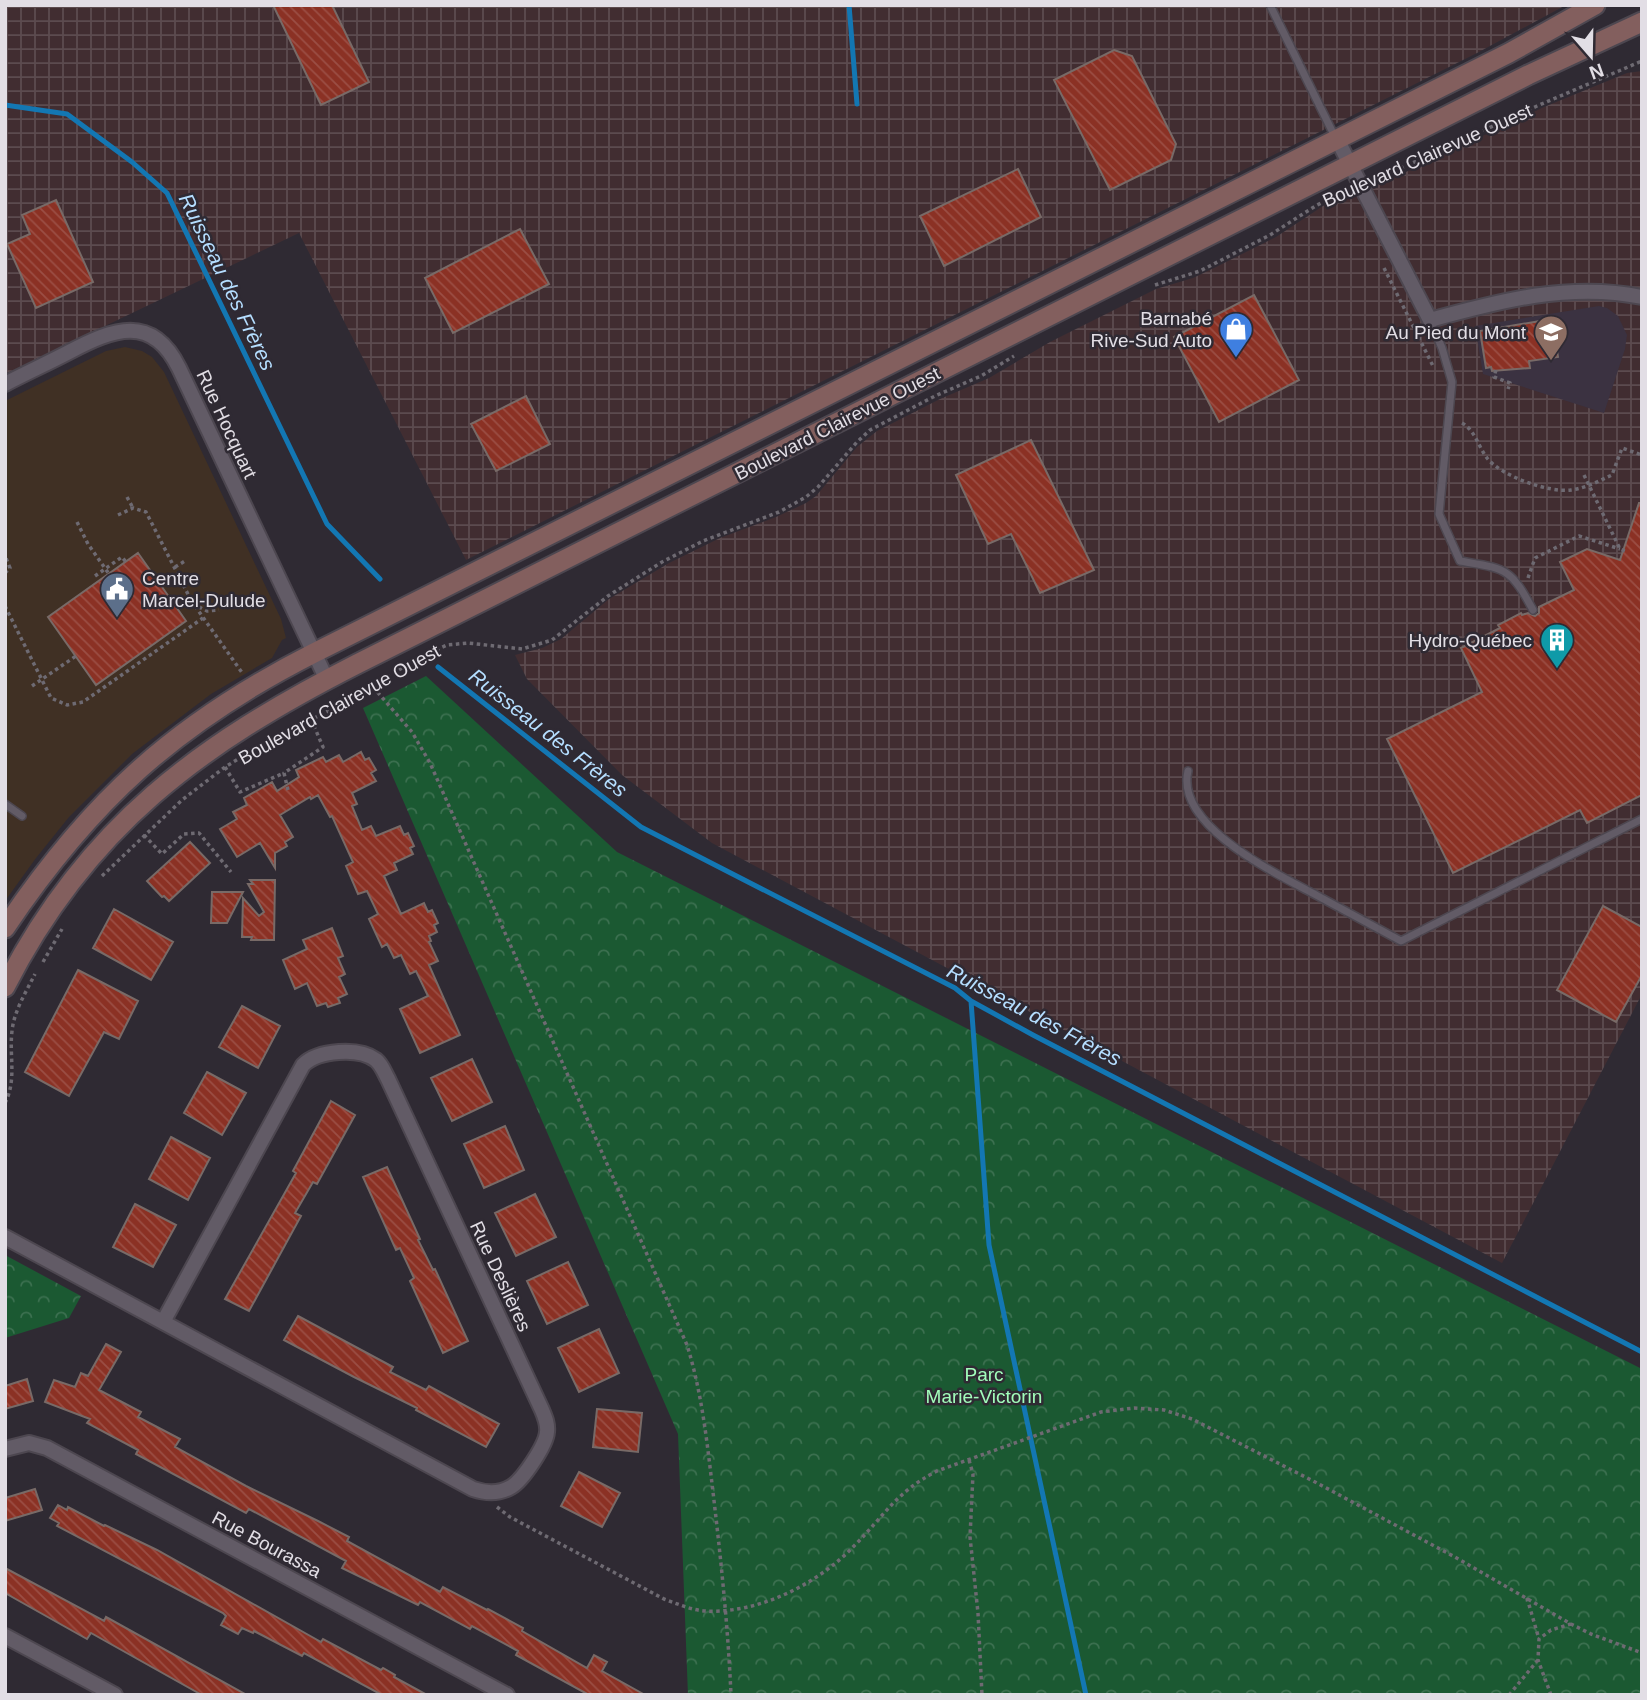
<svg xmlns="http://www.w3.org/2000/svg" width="1647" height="1700" viewBox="0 0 1647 1700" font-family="Helvetica,sans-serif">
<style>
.commercial{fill:#403024}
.industrial{fill:url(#industrial-grid)}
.built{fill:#3b3241}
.park{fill:url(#park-crowns)}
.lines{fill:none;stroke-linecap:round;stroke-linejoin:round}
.stream{stroke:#1377b3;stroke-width:5}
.building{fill:url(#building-back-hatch);stroke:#786a67;stroke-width:2}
.lane-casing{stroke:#4d4750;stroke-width:10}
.street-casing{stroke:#4d4750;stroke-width:18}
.secondary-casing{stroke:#4d4750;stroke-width:23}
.path{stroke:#6e6a72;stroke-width:3.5;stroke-dasharray:3.5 3.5;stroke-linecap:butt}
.lane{stroke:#625b66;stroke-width:7}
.street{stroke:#625b66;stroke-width:14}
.secondary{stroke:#835f5e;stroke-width:19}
.labels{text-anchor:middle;stroke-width:5;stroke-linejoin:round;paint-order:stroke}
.street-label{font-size:19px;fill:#e2dee5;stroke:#2f2a33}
.poi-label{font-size:19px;fill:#e2dee5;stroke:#2f2a33;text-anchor:end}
.park-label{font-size:19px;fill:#a2fdbb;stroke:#2f2a33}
.water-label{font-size:21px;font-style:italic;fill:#b5deff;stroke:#2f2a33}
</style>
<defs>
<pattern id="industrial-grid" width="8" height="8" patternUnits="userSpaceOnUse" patternTransform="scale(1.75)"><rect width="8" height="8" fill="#412d31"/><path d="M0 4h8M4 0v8" fill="none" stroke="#5c4b4f"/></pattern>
<pattern id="park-crowns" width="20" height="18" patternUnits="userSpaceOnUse" patternTransform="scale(1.75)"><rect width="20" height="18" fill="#1b5932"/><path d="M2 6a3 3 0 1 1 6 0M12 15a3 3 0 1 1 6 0" fill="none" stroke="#3c7050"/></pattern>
<pattern id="building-back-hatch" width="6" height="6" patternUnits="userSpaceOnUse" patternTransform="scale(1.75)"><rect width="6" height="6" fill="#8b3124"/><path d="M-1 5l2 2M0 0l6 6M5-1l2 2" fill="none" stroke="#9b4e44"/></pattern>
</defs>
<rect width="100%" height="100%" fill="#2f2a33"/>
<path class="commercial" d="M 125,347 L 142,351 L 152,357 L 164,372 L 281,619 L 286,638 L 282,640 L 272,658 L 211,694 L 132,754 L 69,817 L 36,858 L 5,901 L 5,401 L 106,351 Z"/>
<path class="industrial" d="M 5,5 L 1566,5 L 1477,53 L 466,560 L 299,233 L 5,374 Z
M 1642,71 L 1642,994 L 1502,1263 L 712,843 L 622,775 L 527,679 L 515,655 L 542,648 L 561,639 L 609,599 L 669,563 L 720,538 L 776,517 L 806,503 L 816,496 L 857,447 L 877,431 L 940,399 L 989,378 L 1050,342 L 1156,289 L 1193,278 L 1214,268 L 1276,237 L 1323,206 L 1347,194 L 1391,179 L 1544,107 L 1627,73 Z"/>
<path class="built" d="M 1599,306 L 1607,308 L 1618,316 L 1627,335 L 1625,349 L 1604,413 L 1483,374 L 1475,326 Z"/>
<path class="park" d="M 426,676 L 617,852 L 1642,1369 L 1642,1695 L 688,1695 L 678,1434 L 363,708 Z
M 5,1255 L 81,1296 L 69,1318 L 5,1338 Z"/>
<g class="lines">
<path class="stream" d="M 849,5 L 857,104
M 5,105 L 67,114 L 132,162 L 167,193 L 327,524 L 380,579
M 438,667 L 641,827 L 955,988 L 971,1001 L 1033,1035 L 1642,1352
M 971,1001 L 989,1245 L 1086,1695"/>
</g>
<path class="building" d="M 273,5 L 332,5 L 369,82 L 321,105 Z
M 1114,50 L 1132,56 L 1176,144 L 1171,160 L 1110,190 L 1054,80 Z
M 1018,169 L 1041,217 L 944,266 L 920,216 Z
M 56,200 L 93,282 L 36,308 L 7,244 L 30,234 L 22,215 Z
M 520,229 L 549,284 L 453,333 L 425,278 Z
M 1254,295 L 1299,380 L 1219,422 L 1174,337 Z
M 1552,319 L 1558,357 L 1529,361 L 1530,368 L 1492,371 L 1491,367 L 1486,368 L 1480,331 Z
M 526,396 L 550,444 L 496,471 L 471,424 Z
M 1031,440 L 1094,570 L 1040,593 L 1011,534 L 988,544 L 956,475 Z
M 1639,503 L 1642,503 L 1642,795 L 1587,823 L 1580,810 L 1453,873 L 1387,739 L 1482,692 L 1461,648 L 1500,628 L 1498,625 L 1521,613 L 1522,615 L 1528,613 L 1535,616 L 1539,613 L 1539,607 L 1574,590 L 1560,562 L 1587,549 L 1620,560 Z
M 138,553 L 186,621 L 96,685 L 48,617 Z
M 361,752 L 365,760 L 369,758 L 376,770 L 371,773 L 376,781 L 352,793 L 357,804 L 352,806 L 362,830 L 371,826 L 376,836 L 400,826 L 404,835 L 408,833 L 414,846 L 410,848 L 413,854 L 394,863 L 397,870 L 384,876 L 401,914 L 424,903 L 428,912 L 432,910 L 438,923 L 434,925 L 437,932 L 429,936 L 431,941 L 429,942 L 438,961 L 429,965 L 460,1035 L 420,1053 L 400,1009 L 428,996 L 416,971 L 410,974 L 401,955 L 394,958 L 387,944 L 382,947 L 369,919 L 378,914 L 367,891 L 358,894 L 346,866 L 353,862 L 332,816 L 330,817 L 318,795 L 311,799 L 310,797 L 280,815 L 293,837 L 285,842 L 287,846 L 275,853 L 275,868 L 260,843 L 237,857 L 220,829 L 237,819 L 233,812 L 247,805 L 244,798 L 272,782 L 277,791 L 299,777 L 296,770 L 323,757 L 326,762 L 339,755 L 343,762 Z
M 190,842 L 210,863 L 169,901 L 164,896 L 162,897 L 147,881 Z
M 250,880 L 275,880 L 274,940 L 251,940 L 252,937 L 242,937 L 243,898 L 259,916 L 264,912 L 248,884 L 253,884 Z
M 212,892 L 243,892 L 227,923 L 211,923 Z
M 1603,906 L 1642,927 L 1642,975 L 1616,1022 L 1557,990 Z
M 114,909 L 173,942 L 151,980 L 93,948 Z
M 332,928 L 343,956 L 338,958 L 345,974 L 339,977 L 347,994 L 338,998 L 340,1003 L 328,1007 L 326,1003 L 317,1006 L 307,983 L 295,989 L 283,960 L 307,949 L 303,940 Z
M 78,970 L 138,1001 L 119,1039 L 104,1032 L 69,1096 L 25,1072 Z
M 242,1006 L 280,1026 L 258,1068 L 219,1047 Z
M 472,1059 L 492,1102 L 452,1121 L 431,1078 Z
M 207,1072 L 246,1093 L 222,1135 L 184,1113 Z
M 331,1101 L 355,1115 L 317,1184 L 313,1182 L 295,1213 L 301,1216 L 249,1311 L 225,1299 L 296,1173 L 293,1171 Z
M 505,1126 L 524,1170 L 484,1188 L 464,1144 Z
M 171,1137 L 210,1158 L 188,1200 L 149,1179 Z
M 387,1167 L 420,1239 L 418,1240 L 433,1270 L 435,1269 L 468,1341 L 443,1353 L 410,1281 L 414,1278 L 400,1248 L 396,1250 L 363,1177 Z
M 535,1194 L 556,1237 L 516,1256 L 495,1213 Z
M 135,1204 L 176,1225 L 153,1267 L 113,1247 Z
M 568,1262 L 588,1305 L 547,1324 L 527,1281 Z
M 298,1316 L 393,1367 L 390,1372 L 426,1390 L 429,1386 L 499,1424 L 486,1447 L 416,1410 L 417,1408 L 354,1377 L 284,1340 Z
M 599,1329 L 619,1373 L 579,1392 L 558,1348 Z
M 106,1344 L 121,1352 L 99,1390 L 141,1412 L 138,1417 L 180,1439 L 175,1447 L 246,1486 L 318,1521 L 349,1537 L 347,1541 L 440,1592 L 443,1587 L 487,1610 L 488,1609 L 523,1628 L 522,1631 L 587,1668 L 594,1655 L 607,1662 L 602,1671 L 645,1695 L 589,1695 L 516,1655 L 518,1651 L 472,1626 L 470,1629 L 420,1602 L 418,1605 L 342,1568 L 346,1561 L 249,1509 L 246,1513 L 136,1454 L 138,1450 L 87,1423 L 90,1419 L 45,1402 L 54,1380 L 75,1387 L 81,1373 L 88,1376 Z
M 27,1379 L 33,1401 L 5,1409 L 5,1386 Z
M 597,1409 L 642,1413 L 638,1452 L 593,1447 Z
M 579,1472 L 620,1493 L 602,1527 L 561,1506 Z
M 35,1489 L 42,1510 L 5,1521 L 5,1498 Z
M 58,1505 L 67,1510 L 68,1507 L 104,1526 L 105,1525 L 157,1550 L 321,1642 L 323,1639 L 381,1670 L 383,1668 L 395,1675 L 394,1677 L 427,1695 L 382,1695 L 304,1653 L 302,1656 L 254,1631 L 253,1633 L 242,1628 L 238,1634 L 221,1625 L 226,1616 L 223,1613 L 57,1526 L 59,1523 L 50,1518 Z
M 5,1568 L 104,1621 L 106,1617 L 247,1695 L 202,1695 L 91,1633 L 87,1639 L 5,1593 Z"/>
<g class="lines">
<g class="lane-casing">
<path id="lane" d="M 1270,5 L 1336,139
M 1430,320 L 1442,348 L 1452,382 L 1439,514 L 1460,561 C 1506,569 1510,567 1533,610
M 1188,771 C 1175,826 1277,874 1316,895 C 1344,910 1373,926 1401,941 L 1642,819
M 5,804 L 22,816"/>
</g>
<g class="street-casing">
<path id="street" d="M 1337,139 L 1430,320 C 1499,301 1570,282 1642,297
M 5,384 C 26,373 48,363 69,352 C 113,329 152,313 179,368 L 327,680
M 5,1237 L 473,1489 C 485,1493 499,1494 511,1487 C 523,1480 546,1445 547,1432 C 548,1424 545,1417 542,1410 L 388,1079 C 384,1072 382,1065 376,1060 C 359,1047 318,1050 303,1065 L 163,1322
M 5,1449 L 29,1443 L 47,1448 L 507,1695
M 5,1636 L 115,1695"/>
</g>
<g class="secondary-casing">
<path id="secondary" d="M 5,928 C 91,800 176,723 314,653 L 1509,53 L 1595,5
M 5,987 C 87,826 200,744 357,664 L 1528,75 L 1642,22"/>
</g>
<path class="path" d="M 1375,180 L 1537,106 L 1642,61
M 1384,268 L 1434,368
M 1155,285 L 1200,271 L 1270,235 L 1317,205 L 1348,190
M 1496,370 L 1494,377 L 1510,383 L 1508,389
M 1462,423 C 1475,430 1478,446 1487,458 C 1501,476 1549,493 1571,490 C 1586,488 1599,481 1612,475 L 1622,448 L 1642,455
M 1584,475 L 1620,549 L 1627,552
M 127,497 L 133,508
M 118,515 L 133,508 L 146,512 L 193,604 L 207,611 L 219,610
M 77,522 L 88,544 L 109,574
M 175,567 L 185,561
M 5,573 L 10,568 L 6,558
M 95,576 L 122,557 L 126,562
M 1528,578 L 1535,558 L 1579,536 L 1620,549
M 5,606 L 51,698 L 67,705 L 83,702 L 203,618
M 176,606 L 189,598
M 195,606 L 243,674
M 32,686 L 76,656
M 373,687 L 412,732 L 430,763 L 687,1345 C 702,1393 707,1442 713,1492 C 721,1560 728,1627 731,1695
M 225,767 L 240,792 L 284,773
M 288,790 L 284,773 L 323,747 L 311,719
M 144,835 L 162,854 L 184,834 L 199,833 L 231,872
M 102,876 L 182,800 L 225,767 L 260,746 L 361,694 L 413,661 L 447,645 L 468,643 L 522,649 L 552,640 L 608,596 L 662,562 L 703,541 L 779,512 L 806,497 L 818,487 L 857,442 L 870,430 L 935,396 L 981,376 L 1014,356
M 43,962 L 62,929
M 5,1103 C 17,1080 9,1056 12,1031 C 14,1011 26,992 35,974
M 969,1460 L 973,1474 L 970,1537 L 978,1613 L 982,1695
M 497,1507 L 510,1517 L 664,1599 C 678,1604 691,1610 705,1611 C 758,1614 818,1584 854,1546 C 884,1516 896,1492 937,1471 L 1101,1412 L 1134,1408 L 1164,1410 L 1192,1419 L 1317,1483 L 1453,1556 L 1571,1624 L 1591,1634 L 1642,1653
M 1527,1598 L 1539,1639
M 1509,1695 L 1538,1660
M 1551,1695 L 1538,1660 L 1539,1639 L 1551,1630 L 1571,1624"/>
<use href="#lane" class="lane"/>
<use href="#street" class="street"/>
<use href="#secondary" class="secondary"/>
</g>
<defs>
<g id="shop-pin" transform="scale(1.75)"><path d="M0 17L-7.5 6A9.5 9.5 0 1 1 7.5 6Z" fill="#3f7fe0" stroke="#2f2a33"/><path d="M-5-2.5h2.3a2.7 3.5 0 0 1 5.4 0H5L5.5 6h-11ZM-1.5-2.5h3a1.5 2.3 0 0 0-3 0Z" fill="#fff"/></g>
<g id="school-pin" transform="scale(1.75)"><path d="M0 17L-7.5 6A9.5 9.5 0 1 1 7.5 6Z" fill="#8d6e63" stroke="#2f2a33"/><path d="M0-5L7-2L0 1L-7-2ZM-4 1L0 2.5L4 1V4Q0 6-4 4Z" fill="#fff"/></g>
<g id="civic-pin" transform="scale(1.75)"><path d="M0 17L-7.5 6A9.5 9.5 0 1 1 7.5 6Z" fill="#5c6f8a" stroke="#2f2a33"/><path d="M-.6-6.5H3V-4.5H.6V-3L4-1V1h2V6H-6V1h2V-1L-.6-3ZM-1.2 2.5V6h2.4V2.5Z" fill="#fff"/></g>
<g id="building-pin" transform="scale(1.75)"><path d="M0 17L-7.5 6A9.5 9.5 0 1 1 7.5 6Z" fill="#0f9aa8" stroke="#2f2a33"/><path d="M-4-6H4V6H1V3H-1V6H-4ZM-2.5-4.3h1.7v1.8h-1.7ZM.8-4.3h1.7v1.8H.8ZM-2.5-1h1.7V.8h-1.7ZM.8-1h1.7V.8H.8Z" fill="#fff"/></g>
</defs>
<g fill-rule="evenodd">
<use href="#shop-pin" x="1236" y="329"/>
<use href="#school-pin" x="1551" y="332"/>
<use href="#civic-pin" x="117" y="589"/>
<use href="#building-pin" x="1557" y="640"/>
</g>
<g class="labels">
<g class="street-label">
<text transform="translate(1427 155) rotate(-24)" y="7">Boulevard Clairevue Ouest</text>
<text transform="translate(837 423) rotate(-27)" y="7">Boulevard Clairevue Ouest</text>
<text transform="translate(227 424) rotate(65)" y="7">Rue Hocquart</text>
<text transform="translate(339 704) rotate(-29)" y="7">Boulevard Clairevue Ouest</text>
<text transform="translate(501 1276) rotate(65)" y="7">Rue Deslières</text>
<text transform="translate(267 1544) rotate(28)" y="7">Rue Bourassa</text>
</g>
<g class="poi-label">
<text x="1212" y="325">Barnabé<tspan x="1212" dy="22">Rive-Sud Auto</tspan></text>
<text x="1526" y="339">Au Pied du Mont</text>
<text x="142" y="585" text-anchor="start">Centre<tspan x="142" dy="22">Marcel-Dulude</tspan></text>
<text x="1532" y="647">Hydro-Québec</text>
</g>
<g class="park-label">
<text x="984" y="1381">Parc<tspan x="984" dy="22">Marie-Victorin</tspan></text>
</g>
<g class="water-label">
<text transform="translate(227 282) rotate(64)" y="7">Ruisseau des Frères</text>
<text transform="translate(548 733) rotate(38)" y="7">Ruisseau des Frères</text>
<text transform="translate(1034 1015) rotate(28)" y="7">Ruisseau des Frères</text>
</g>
</g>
<rect width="1647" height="1700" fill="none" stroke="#e2dee5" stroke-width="14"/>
<g transform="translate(1591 56) rotate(160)" stroke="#2f2a33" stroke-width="5" paint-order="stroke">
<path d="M0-5L12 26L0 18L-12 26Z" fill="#e2dee5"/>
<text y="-10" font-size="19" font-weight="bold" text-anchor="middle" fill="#e2dee5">N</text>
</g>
</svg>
